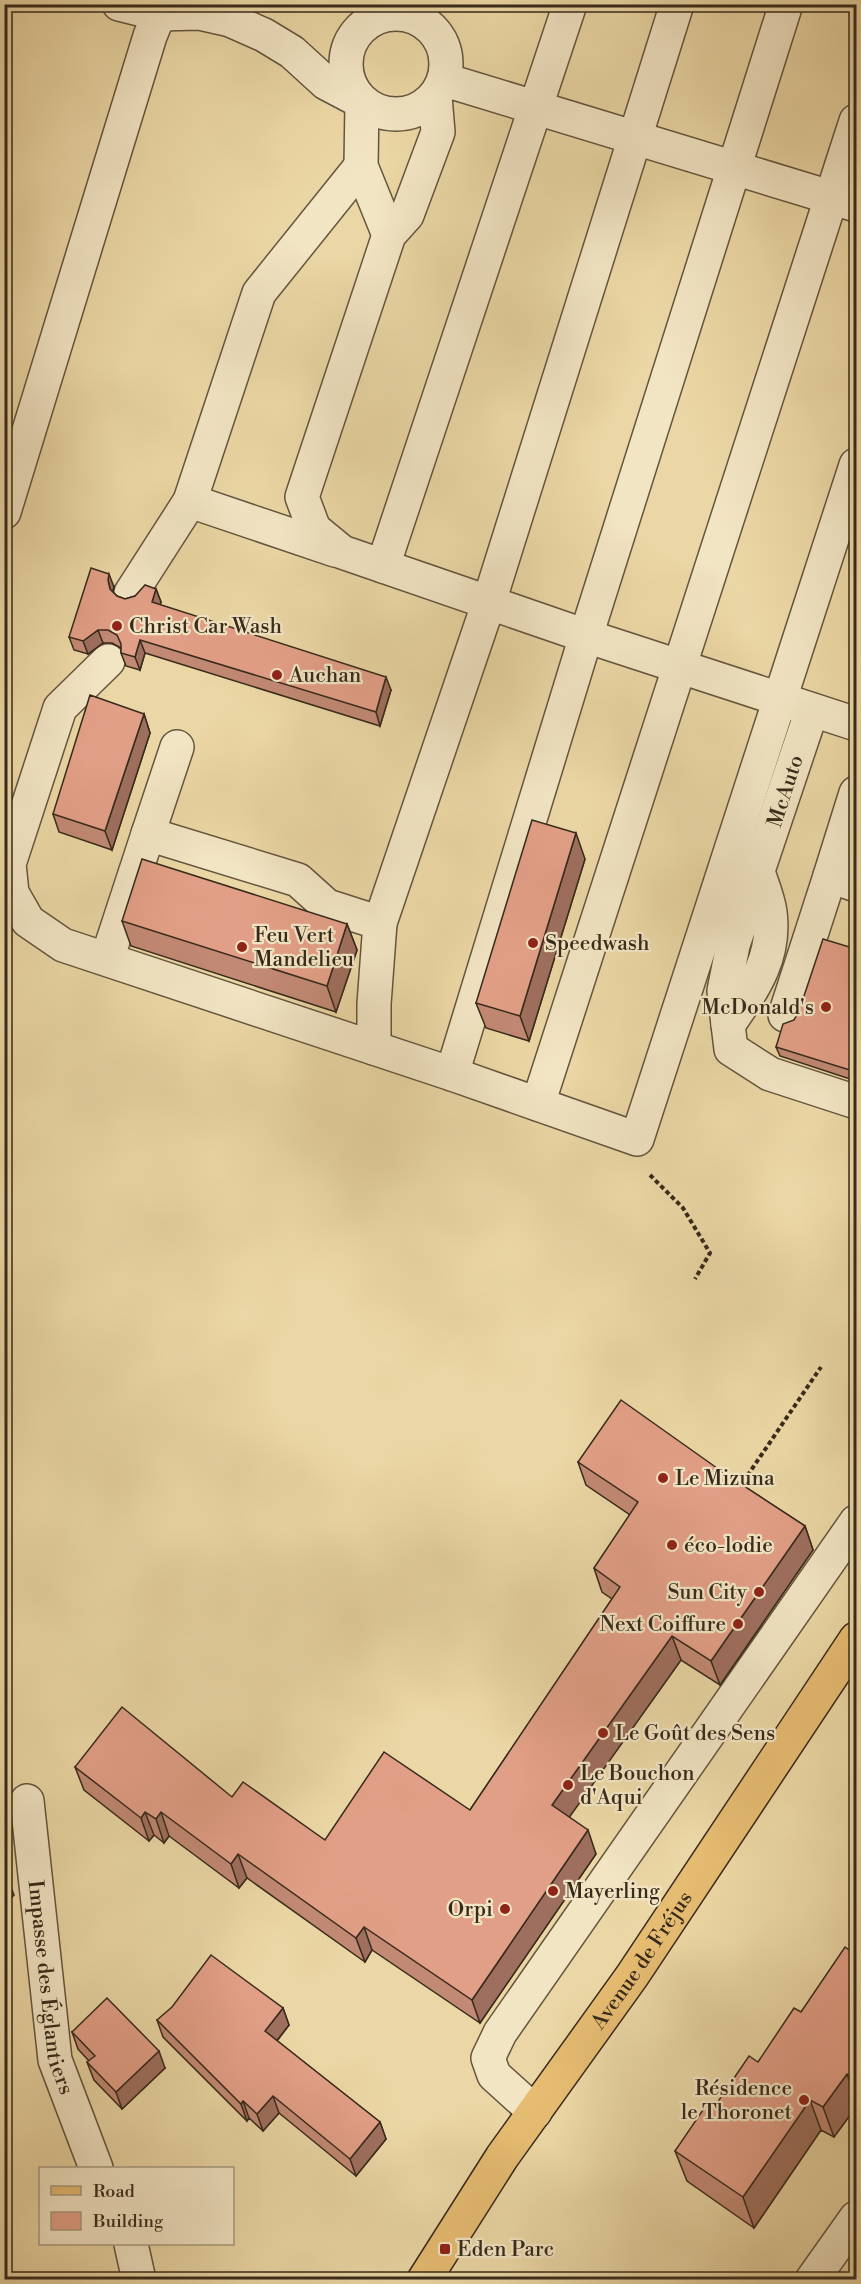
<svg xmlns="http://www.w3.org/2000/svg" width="861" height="2284" viewBox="0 0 861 2284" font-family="'Libre Bodoni',serif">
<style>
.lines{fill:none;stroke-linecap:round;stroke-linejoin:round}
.minor-casing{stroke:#64553e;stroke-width:36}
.major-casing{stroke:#372a1b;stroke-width:36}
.path{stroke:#372a1b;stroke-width:4;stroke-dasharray:4.5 3;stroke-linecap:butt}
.minor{stroke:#f2e5c4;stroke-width:33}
.major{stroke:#e6bc72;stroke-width:33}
.wall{fill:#c28974;stroke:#372a1b;stroke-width:1.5}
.shaded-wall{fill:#9e6f5e;stroke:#372a1b;stroke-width:1.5}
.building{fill:#e29f87;stroke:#372a1b;stroke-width:1.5}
.poi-dot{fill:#8f2418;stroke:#f2e5c4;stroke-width:2}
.labels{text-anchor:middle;stroke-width:4.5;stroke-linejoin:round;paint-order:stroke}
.poi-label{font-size:21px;fill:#372a1b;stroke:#f2e5c4;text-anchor:start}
.street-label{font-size:21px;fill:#372a1b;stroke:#f2e5c4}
</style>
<rect width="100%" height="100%" fill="#ebd7a5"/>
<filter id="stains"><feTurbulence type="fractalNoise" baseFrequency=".00333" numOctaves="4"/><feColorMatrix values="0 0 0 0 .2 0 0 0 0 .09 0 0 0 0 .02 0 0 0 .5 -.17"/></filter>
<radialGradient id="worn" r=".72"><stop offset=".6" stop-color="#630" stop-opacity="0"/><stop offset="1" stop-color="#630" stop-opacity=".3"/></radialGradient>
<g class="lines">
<g class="minor-casing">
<g id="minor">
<path d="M 119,4 L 159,14 L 199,13 L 230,20 L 264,35 L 292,52 L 326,83 L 362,102 L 361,166 L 389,235"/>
<circle cx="396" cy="64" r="50"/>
<path d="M 445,80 L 856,205"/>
<path d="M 435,97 L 438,132 L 407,215 L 389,235 L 302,497 L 314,529 L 342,552 L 586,636 L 856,724"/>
<path d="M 190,501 L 335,550"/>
<path d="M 4,512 L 150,36 L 159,14"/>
<path d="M 383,566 L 570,4"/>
<path d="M 131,593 L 190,501 L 259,293 L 361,166"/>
<path d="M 108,661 L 60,708 L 9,864 L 12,893 L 28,921 L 63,945 L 452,1074 L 637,1139 L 856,465"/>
<path d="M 812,710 L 733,945 L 724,991 L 731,1049 L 770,1074 L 856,1102"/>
<path d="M 177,747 L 148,834 L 298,880 L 327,906 L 380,923"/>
<path d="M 856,793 L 830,876 L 856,885"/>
<path d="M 107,959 L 148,834"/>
<path d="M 785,1015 L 830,876"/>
<path d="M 728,1025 C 753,989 776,958 770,912 C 768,898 762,884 758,872"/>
<path d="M 374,1048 L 374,1004 L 380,923 L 489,602 L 677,4"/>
<path d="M 452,1074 L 586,636 L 786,4"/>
<path d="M 538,1104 L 856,121"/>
<path id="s1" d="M 27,1801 L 55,2060 L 96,2168"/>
<path d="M 535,2112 L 494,2075 L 488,2058 L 500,2033 L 856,1522"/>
<path d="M 131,2244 L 139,2280"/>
<path d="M 812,2280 L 856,2218"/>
</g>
</g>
<g class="major-casing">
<g id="major">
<path id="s2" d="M 424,2280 L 502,2157 L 632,1976 L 856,1639"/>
</g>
</g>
<path class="path" d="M 650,1175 L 683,1208 L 710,1253 L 695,1279
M 739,1488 L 821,1367"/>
<use href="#minor" class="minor"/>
<use href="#major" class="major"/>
</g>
<path class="wall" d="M 114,587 L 113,592 L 117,596 L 125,599 L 135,596 L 156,589 L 161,602 L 160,605 L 391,690 L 380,726 L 145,653 L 140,670 L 126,666 L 121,653 L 121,648 L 112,643 L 103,643 L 88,654 L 74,650 L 69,637 Z
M 144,714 L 150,733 L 112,850 L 59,832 L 53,814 Z
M 585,859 L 529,1041 L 486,1028 L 476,1003 Z
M 122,921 L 347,924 L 357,950 L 336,1012 L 131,946 Z
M 856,949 L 856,1081 L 780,1056 L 776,1047 L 794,1020 Z
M 578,1462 L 724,1473 L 805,1526 L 813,1550 L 720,1685 L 681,1660 L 569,1817 L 596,1854 L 480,2023 L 372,1950 L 365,1962 L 247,1878 L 239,1888 L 169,1836 L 164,1843 L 154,1835 L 149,1841 L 84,1790 L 75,1767 L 232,1797 L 325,1840 L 470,1810 L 612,1599 L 602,1592 L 594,1568 L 630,1515 L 586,1485 Z
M 856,1955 L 856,2107 L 834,2137 L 821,2130 L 754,2228 L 687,2181 L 675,2151 L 713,2109 L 758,2062 L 801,2012 Z
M 283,2008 L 289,2025 L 277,2041 L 380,2122 L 386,2139 L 356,2176 L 279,2113 L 263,2131 L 249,2118 L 247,2121 L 163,2037 L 157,2020 Z
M 72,2032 L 165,2068 L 122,2109 L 94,2080 L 87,2062 L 89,2061 L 78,2049 Z"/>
<path class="shaded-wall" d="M 109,574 L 114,587 L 112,593 L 110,589 L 108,580 Z
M 156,589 L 161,602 L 157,615 L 152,602 Z
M 98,630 L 103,643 L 88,654 L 83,641 Z
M 140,640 L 145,653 L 140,670 L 135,657 Z
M 386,677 L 391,690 L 380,726 L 376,712 Z
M 144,714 L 150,733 L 112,850 L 105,831 Z
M 576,833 L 585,859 L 529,1041 L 520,1016 Z
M 347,924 L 357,950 L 336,1012 L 327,986 Z
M 805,1526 L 813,1550 L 720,1685 L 711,1661 Z
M 672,1636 L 681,1660 L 561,1829 L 552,1805 Z
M 145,1812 L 154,1835 L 149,1841 L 141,1818 Z
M 161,1812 L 169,1836 L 164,1843 L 156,1819 Z
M 588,1830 L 596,1854 L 480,2023 L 472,2000 Z
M 4,1835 L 9,1848 L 4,1853 Z
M 238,1854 L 247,1878 L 239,1888 L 231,1864 Z
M 6,1874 L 14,1895 L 4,1905 L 4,1876 Z
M 364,1927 L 372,1950 L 365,1962 L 356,1938 Z
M 283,2008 L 289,2025 L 271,2048 L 265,2031 Z
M 159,2051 L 165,2068 L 122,2109 L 116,2092 Z
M 847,2074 L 856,2101 L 856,2107 L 834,2137 L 823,2107 Z
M 273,2096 L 279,2113 L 263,2131 L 257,2114 Z
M 810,2100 L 821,2130 L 754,2228 L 743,2197 Z
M 243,2101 L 249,2118 L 247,2121 L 241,2104 Z
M 380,2122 L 386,2139 L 356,2176 L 350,2159 Z"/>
<path class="building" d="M 91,568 L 109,574 L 108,580 L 110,589 L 117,596 L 125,599 L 135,596 L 145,585 L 156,589 L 152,602 L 386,677 L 376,712 L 140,640 L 135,657 L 121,653 L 121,644 L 117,635 L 108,630 L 98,630 L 83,641 L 69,637 Z
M 90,695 L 144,714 L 105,831 L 53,814 Z
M 532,820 L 576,833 L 520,1016 L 476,1003 Z
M 142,859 L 347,924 L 327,986 L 122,921 Z
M 823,939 L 856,949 L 856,1072 L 776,1047 L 783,1024 L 794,1020 L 799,1011 Z
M 621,1400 L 724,1473 L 805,1526 L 711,1661 L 672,1636 L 552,1805 L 588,1830 L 472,2000 L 364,1927 L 356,1938 L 238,1854 L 231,1864 L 161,1812 L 156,1819 L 145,1812 L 141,1818 L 75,1767 L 122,1707 L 232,1797 L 243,1782 L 325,1840 L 384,1752 L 470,1810 L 620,1587 L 594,1568 L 638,1502 L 578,1462 Z
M 845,1947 L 856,1955 L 856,2078 L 855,2080 L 847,2074 L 823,2107 L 810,2100 L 743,2197 L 675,2151 L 707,2104 L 713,2109 L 749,2056 L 758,2062 L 794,2008 L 801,2012 Z
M 211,1955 L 283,2008 L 265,2031 L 380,2122 L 350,2159 L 273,2096 L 257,2114 L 243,2101 L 241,2104 L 157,2020 L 172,2007 Z
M 107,1998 L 159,2051 L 116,2092 L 87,2062 L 95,2056 L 72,2032 Z"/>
<g class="poi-dot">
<circle cx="117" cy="626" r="6"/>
<circle cx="277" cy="675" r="6"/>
<circle cx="533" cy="943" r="6"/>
<circle cx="242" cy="947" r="6"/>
<circle cx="826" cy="1007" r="6"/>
<circle cx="663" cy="1478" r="6"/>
<circle cx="672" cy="1545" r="6"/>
<circle cx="759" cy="1592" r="6"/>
<circle cx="738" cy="1624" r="6"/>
<circle cx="603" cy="1733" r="6"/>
<circle cx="568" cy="1785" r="6"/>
<circle cx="553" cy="1891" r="6"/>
<circle cx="505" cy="1909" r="6"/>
<circle cx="804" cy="2100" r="6"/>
<rect x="439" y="2243" width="12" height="12" rx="3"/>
</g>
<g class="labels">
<g class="poi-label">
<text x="129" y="633">Christ Car Wash</text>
<text x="289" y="682">Auchan</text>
<text x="254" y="942">Feu Vert<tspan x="254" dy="24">Mandelieu</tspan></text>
<text x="545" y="950">Speedwash</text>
<text x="814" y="1014" text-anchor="end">McDonald's</text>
<text x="675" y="1485">Le Mizuna</text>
<text x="684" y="1552">éco-lodie</text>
<text x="747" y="1599" text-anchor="end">Sun City</text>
<text x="726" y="1631" text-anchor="end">Next Coiffure</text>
<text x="615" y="1740">Le Goût des Sens</text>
<text x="580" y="1780">Le Bouchon<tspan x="580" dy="24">d'Aqui</tspan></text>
<text x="565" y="1898">Mayerling</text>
<text x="493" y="1916" text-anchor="end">Orpi</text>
<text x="792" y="2095" text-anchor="end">Résidence<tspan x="792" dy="24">le Thoronet</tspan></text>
<text x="457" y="2256">Eden Parc</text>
</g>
<g class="street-label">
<text transform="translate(785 791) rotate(-72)" y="7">McAuto</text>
<text dy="7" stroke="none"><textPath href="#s2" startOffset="387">Avenue de Fréjus</textPath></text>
<text dy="7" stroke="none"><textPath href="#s1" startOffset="188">Impasse des Églantiers</textPath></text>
</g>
</g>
<rect width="861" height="2284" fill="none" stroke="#ebd7a5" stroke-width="24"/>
<rect x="6" y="6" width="849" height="2272" fill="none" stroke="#372a1b" stroke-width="3"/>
<rect x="12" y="12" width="837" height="2260" fill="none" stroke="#372a1b" stroke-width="1.5"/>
<rect x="39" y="2167" width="195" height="78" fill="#f2e5c4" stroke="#a79a80" stroke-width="1.5"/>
<rect x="51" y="2186" width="30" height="9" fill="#e6bc72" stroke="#a79a80" stroke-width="1.5"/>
<text x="93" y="2197" font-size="18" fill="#372a1b">Road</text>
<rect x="51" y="2212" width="30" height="18" fill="#e29f87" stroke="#a79a80" stroke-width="1.5"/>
<text x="93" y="2227" font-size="18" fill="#372a1b">Building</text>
<rect width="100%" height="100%" filter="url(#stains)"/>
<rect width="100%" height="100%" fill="url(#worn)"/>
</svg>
